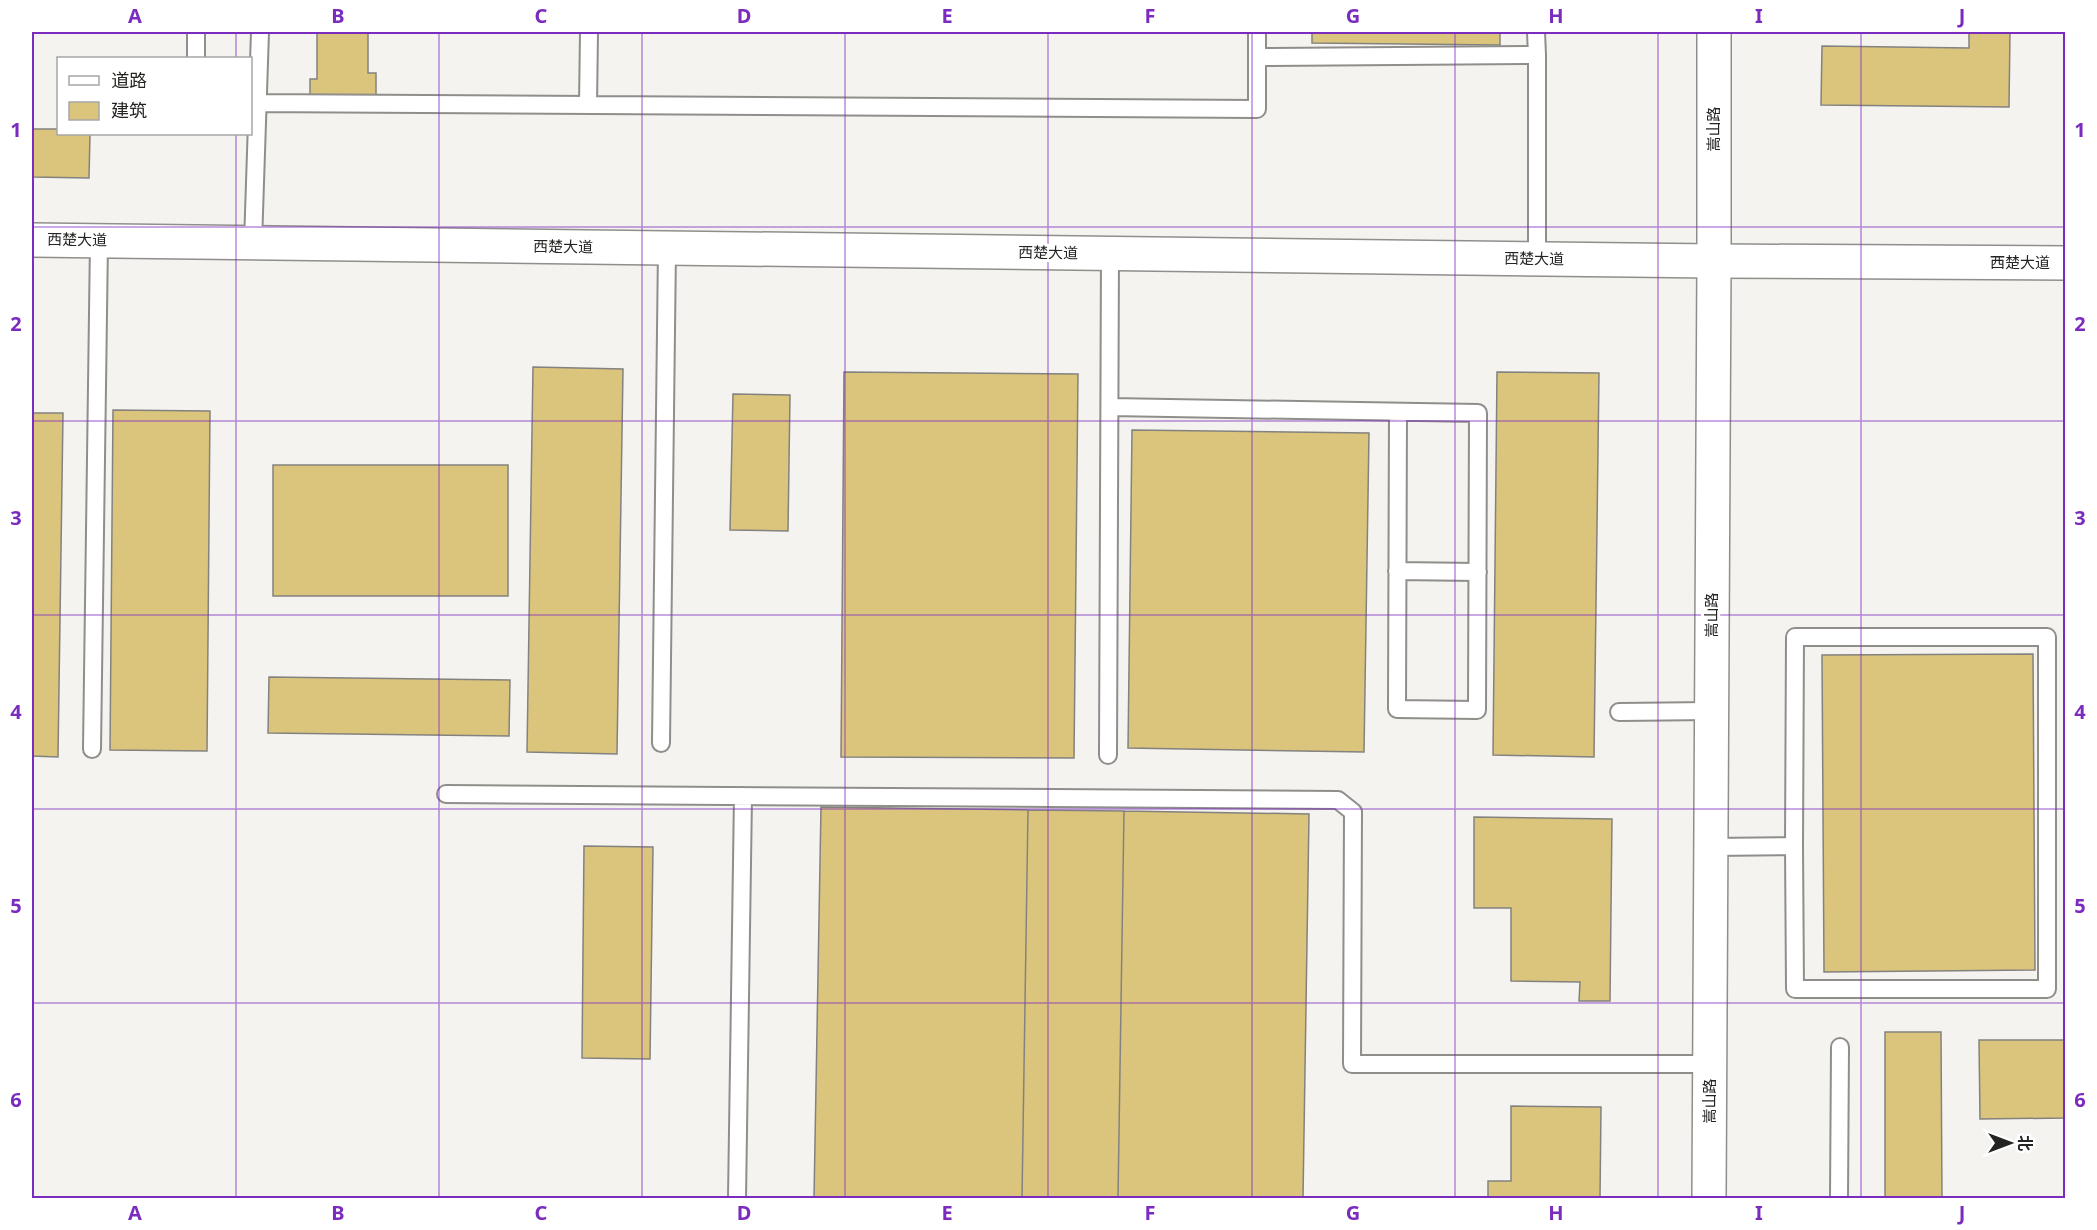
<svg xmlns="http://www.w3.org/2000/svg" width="2097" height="1230" viewBox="0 0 2097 1230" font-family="'Noto Sans','Noto Sans SC',sans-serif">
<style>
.building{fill:#dbc57c;stroke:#83827f;stroke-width:1.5}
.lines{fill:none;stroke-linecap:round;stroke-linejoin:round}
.service-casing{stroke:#8f8e8b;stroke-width:20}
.minor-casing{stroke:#8f8e8b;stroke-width:36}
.tertiary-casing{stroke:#8f8e8b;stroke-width:36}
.primary-casing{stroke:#8f8e8b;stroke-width:36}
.service{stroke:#fff;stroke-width:16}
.minor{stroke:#fff;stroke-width:33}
.tertiary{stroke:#fff;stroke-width:33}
.primary{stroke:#fff;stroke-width:33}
.grid{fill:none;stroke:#7b2cbf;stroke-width:1.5;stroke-opacity:0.55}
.labels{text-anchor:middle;stroke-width:6;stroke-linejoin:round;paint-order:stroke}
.street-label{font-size:15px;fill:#242422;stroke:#fff}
.neatline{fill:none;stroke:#7b2cbf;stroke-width:2}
.grid-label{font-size:20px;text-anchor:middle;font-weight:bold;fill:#7b2cbf}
</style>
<rect width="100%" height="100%" fill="#f4f3f0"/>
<path class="building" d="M 317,32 L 368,32 L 368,73 L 376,73 L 376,97 L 310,97 L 310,79 L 317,79 Z
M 1312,32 L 1500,32 L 1500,45 L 1312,43 Z
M 1969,32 L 2010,32 L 2009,107 L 1821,105 L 1822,46 L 1969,48 Z
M 32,129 L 58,129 L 58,134 L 90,134 L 89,178 L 32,177 Z
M 533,367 L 623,369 L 617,754 L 527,752 Z
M 844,372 L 1078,374 L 1074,758 L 841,757 Z
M 1497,372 L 1599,373 L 1594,757 L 1493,755 Z
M 733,394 L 790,395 L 788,531 L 730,530 Z
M 113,410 L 210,411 L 207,751 L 110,750 Z
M 32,413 L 63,413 L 58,757 L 32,756 Z
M 1132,430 L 1369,433 L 1364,752 L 1128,748 Z
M 273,465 L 508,465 L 508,596 L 273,596 Z
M 2033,654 L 2035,970 L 1824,972 L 1822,655 Z
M 269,677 L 510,680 L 509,736 L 268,733 Z
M 821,807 L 1028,810 L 1022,1198 L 814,1198 Z
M 1028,810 L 1124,811 L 1118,1198 L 1022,1198 Z
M 1124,811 L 1309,814 L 1303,1198 L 1118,1198 Z
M 1474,817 L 1612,819 L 1610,1001 L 1579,1001 L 1580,982 L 1511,981 L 1511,908 L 1474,908 Z
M 584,846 L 653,847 L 650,1059 L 582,1058 Z
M 1885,1032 L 1941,1032 L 1942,1198 L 1885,1198 Z
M 1979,1040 L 2066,1040 L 2066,1118 L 1980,1119 Z
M 1511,1106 L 1601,1107 L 1600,1198 L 1488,1198 L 1488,1181 L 1511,1181 Z"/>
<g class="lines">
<g class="service-casing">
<path id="service" d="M 1536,32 L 1537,55
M 1257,57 L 1537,55 L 1537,259
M 196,58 L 196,32
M 250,103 L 1257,109 L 1257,32
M 588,105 L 589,32
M 253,243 L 260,32
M 1110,407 L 1478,413 L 1477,710 L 1397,709 L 1398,412
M 1397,571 L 1478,572
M 1619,712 L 1711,711
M 661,743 L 667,248
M 92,749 L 99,241
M 1108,755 L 1110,253
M 446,794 L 1338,800 L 1353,812 L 1352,1064 L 1710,1064
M 1711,847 L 1794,846 L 1795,637 L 2047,637 L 2047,989 L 1795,989 L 1794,846
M 737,1198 L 743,796
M 1839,1198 L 1840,1047"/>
</g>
<g class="minor-casing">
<path id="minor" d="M 1714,32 L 1714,261"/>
</g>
<g class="tertiary-casing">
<path id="tertiary" d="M 1709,1198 L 1714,261"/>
</g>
<g class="primary-casing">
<path id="primary" d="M 32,240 L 1714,261 L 2066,263"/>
</g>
<use href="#service" class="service"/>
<use href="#minor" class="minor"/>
<use href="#tertiary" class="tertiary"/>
<use href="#primary" class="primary"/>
</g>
<path class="grid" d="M 236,32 L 236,58M 439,32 L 439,1198M 642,32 L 642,1198M 845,32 L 845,1198M 1048,32 L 1048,1198M 1252,32 L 1252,1198M 1455,32 L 1455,1198M 1658,32 L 1658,1198M 1861,32 L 1861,1198M 236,134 L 236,1198M 32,227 L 2066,227M 32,421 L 2066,421M 32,615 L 2066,615M 32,809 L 2066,809M 32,1003 L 2066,1003"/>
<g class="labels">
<g class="street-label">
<text transform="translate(1714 129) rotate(-90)" y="5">嵩山路</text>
<text transform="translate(77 240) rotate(1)" y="5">西楚大道</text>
<text transform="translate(563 247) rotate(1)" y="5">西楚大道</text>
<text transform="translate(1048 253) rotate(1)" y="5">西楚大道</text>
<text transform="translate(1534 259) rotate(1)" y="5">西楚大道</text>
<text x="2020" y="268">西楚大道</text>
<text transform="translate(1712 615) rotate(-90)" y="5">嵩山路</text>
<text transform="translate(1710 1101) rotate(-90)" y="5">嵩山路</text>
</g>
</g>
<rect width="2097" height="1230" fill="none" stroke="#ffffff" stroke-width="66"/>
<rect x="57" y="57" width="195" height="78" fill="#ffffff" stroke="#a7a7a7" stroke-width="1.5"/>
<rect x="69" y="76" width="30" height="9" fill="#ffffff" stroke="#a7a7a7" stroke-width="1.5"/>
<text x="111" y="87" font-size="18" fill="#242422">道路</text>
<rect x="69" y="102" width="30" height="18" fill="#dbc57c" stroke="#a7a7a7" stroke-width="1.5"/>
<text x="111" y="117" font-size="18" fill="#242422">建筑</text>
<g transform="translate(2010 1143) rotate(90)" stroke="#ffffff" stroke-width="4.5" paint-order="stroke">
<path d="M0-4.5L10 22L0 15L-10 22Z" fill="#242422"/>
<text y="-9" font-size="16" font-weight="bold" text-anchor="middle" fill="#242422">北</text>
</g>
<rect x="33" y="33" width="2031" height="1164" class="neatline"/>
<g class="grid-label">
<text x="135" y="23">A</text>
<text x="338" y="23">B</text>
<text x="541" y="23">C</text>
<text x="744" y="23">D</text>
<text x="947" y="23">E</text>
<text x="1150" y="23">F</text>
<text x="1353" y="23">G</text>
<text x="1556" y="23">H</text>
<text x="1759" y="23">I</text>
<text x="1962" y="23">J</text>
<text x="16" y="137">1</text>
<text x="2080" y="137">1</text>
<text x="16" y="331">2</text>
<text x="2080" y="331">2</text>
<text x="16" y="525">3</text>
<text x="2080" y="525">3</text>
<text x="16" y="719">4</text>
<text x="2080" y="719">4</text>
<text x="16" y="913">5</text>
<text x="2080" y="913">5</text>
<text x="16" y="1107">6</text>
<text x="2080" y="1107">6</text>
<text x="135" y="1220">A</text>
<text x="338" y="1220">B</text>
<text x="541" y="1220">C</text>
<text x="744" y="1220">D</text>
<text x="947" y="1220">E</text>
<text x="1150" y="1220">F</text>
<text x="1353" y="1220">G</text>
<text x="1556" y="1220">H</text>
<text x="1759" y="1220">I</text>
<text x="1962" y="1220">J</text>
</g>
</svg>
